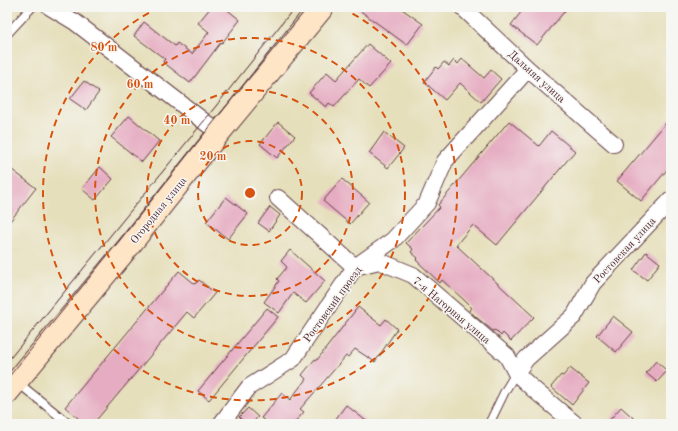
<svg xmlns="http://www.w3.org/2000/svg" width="678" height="431" viewBox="0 0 678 431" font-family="'Old Standard TT',serif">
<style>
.building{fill:#e6adc2}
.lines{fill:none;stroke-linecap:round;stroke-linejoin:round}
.lane-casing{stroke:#613c41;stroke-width:10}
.street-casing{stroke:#613c41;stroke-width:18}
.secondary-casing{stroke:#613c41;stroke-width:24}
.lane{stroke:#fff;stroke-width:8}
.street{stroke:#fff;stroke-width:16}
.secondary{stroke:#fde5c5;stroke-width:22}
.tram{stroke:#4a1f2b;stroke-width:1}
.ring{fill:none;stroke:#d8530f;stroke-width:2;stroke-dasharray:7 5}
.labels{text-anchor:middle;stroke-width:3;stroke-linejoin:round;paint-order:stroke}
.street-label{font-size:11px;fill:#4a1f2b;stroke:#f6f6f2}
.centre{fill:#d8530f;stroke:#f6f6f2;stroke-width:2}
.ring-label{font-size:12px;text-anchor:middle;font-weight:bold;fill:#d8530f;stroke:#f6f6f2;stroke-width:3;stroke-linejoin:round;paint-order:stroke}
</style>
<rect width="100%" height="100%" fill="#f6f6f2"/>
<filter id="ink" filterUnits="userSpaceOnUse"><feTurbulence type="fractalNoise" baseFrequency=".025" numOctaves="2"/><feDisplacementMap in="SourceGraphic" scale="8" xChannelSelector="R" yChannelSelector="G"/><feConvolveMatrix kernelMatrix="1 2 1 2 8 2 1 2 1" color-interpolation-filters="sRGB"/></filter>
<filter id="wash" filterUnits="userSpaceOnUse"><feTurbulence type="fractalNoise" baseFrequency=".012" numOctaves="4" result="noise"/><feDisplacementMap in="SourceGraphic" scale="16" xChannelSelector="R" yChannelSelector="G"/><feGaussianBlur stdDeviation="0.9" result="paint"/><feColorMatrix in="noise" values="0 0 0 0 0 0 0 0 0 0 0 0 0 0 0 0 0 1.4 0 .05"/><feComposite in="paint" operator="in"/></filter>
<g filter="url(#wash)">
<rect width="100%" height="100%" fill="#e6dfbb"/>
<g id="blocks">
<path class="building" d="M 211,7 L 224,7 L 240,20 L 222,43 L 221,42 L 190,83 L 163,62 L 165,59 L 134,36 L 144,22 L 175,46 L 177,43 L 192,54 L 209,32 L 198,23 Z
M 355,7 L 399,7 L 423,24 L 407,45 Z
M 525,7 L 568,7 L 537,45 L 511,25 Z
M 368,44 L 391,64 L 369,88 L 359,79 L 334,107 L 329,103 L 326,107 L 309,93 L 327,72 L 336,80 Z
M 462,59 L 484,78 L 491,70 L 501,79 L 481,102 L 460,83 L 445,100 L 424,82 L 436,67 L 438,69 L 444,62 L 449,66 L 454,60 L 458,64 Z
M 84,81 L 99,92 L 86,110 L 70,99 Z
M 129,116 L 159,141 L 142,162 L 111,137 Z
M 671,117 L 671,165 L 641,201 L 617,181 Z
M 509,121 L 539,146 L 551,131 L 575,151 L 497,245 L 473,225 L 456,245 L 534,317 L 511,341 L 503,333 L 501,336 L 495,330 L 493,331 L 476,317 L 469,310 L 472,308 L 464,300 L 442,280 L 440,283 L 416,260 L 418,258 L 411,252 L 413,249 L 406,243 L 440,207 L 438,205 Z
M 278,122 L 295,136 L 277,158 L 260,144 Z
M 384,132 L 404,148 L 388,168 L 369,153 Z
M 7,166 L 36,188 L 7,225 Z
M 100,167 L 113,179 L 95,200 L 82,189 Z
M 342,179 L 369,202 L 350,224 L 323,201 Z
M 226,197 L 248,214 L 228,239 L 206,222 Z
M 270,207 L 280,215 L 269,231 L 258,223 Z
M 290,250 L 325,281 L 306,303 L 293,293 L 279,313 L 264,302 L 279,281 L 277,279 L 287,267 L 281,261 Z
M 646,252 L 660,263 L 647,280 L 633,270 Z
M 179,271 L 195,284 L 199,280 L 215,293 L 194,318 L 187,312 L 93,424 L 85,424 L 65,407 Z
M 358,307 L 381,325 L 386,319 L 397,329 L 375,362 L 355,349 L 348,357 L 346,356 L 300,409 L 304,412 L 293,424 L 269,424 L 261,418 L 282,393 L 290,400 L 306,379 L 302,375 L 315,359 L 317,360 Z
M 267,308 L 278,317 L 209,400 L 198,391 Z
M 613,316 L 633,332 L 616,352 L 597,336 Z
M 656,361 L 667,371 L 657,382 L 646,373 Z
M 570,368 L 589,383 L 572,405 L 551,387 L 561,375 L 563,376 Z
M 346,405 L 370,424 L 332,424 Z
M 621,407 L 640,424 L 606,424 Z
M 248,408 L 258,417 L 251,424 L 246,424 L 239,417 Z"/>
</g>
</g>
<g filter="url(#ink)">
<use href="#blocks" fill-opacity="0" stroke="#613c41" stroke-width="1"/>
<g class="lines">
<g class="lane-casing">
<path id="lane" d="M 7,34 L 32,7
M 17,382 L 69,424
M 489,424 L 505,391 L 516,373"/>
</g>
<g class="street-casing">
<path id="street" d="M 50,7 L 75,22 L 219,133
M 462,7 L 528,69 L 614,144
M 278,198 L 355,267 L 379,261 L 413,275 L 507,356 L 516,373 L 532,388 L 575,424
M 516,373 L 526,359 L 574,316 L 593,283 L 671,200
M 221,424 L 249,387 L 293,359 L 355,267 L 393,240 L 427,203 L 445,161 L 528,69"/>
</g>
<g class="secondary-casing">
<path id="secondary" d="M 7,393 L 129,246 L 219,133 L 323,7"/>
</g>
<use href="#lane" class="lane"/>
<use href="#street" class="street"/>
<use href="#secondary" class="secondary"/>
<path class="tram" d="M 7,362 L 204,121 L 295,7
M 7,379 L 120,240 L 305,7"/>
</g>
</g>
<g class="ring">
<circle cx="250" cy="193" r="52"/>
<circle cx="250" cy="193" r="103"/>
<circle cx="250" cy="193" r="155"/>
<path d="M342 8A207 207 0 1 1 158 8"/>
</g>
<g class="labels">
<g class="street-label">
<text transform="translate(537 76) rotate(42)" y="4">Дальняя улица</text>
<text transform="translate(158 210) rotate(-51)" y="4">Огородная улица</text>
<text transform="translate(624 250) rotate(-47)" y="4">Ростовская улица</text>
<text transform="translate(332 304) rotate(-54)" y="4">Ростовский проезд</text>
<text transform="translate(452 310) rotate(40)" y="4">7-я Нагорная улица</text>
</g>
</g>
<circle cx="250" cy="193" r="6" class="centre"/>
<g class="ring-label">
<text x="104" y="51">80 m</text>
<text x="140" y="88">60 m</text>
<text x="177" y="124">40 m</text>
<text x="213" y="160">20 m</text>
</g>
<rect width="678" height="431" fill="none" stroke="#f6f6f2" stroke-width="24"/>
</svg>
